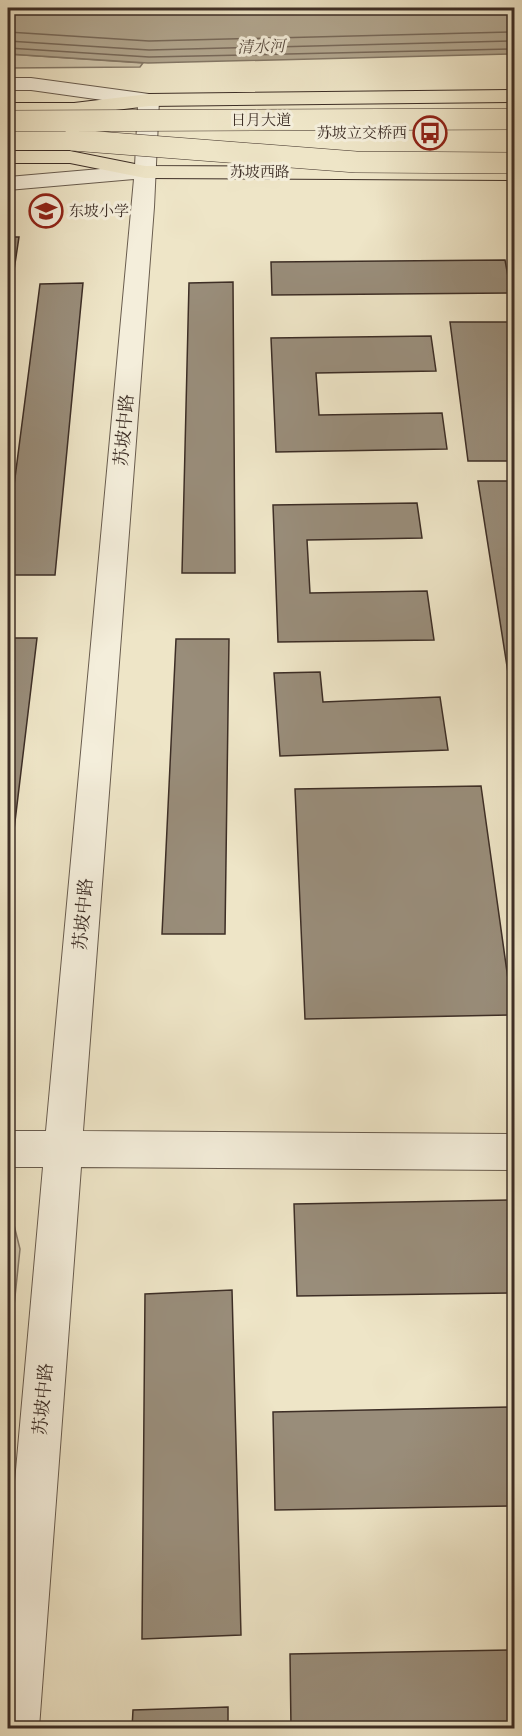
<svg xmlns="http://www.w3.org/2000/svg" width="522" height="1736" viewBox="0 0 522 1736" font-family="Alegreya,'Noto Serif SC',serif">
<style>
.green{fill:#d0c6ac;stroke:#867a69;stroke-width:1.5}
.water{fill:#b2a790;stroke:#837766;stroke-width:1.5}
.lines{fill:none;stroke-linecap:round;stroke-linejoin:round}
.shore{stroke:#786a5b;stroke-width:1.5}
.building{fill:#998d7a;stroke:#3d2e26;stroke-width:1.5}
.minor-casing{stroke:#695c4e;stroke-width:2}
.major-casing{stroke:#3d2e26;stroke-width:2}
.minor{fill:#f4eedb;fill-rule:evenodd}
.major{fill:#eee5c7;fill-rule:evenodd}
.highway-bridge-casing{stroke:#3d2e26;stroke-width:22;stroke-linecap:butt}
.highway-bridge{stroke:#eee5c7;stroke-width:21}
.labels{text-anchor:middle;stroke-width:6;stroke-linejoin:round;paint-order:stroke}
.far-street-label{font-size:15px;fill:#3d2e26;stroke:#f4eedb}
.far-poi-label{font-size:15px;fill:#3d2e26;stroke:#f4eedb;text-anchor:end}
.far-water-label{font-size:16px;font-style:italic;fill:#5a4c40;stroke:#f4eedb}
.street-label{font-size:18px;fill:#3d2e26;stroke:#f4eedb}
</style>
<rect width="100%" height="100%" fill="#eee5c7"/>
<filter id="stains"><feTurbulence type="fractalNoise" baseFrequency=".00333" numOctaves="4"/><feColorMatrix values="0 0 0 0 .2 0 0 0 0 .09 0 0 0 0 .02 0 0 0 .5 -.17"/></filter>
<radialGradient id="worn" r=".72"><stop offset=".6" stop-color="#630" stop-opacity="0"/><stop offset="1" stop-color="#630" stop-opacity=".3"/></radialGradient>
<path class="green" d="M 8,54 L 143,63 L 140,67 L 8,68 Z
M 8,1201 L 20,1249 L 8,1363 Z"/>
<path class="water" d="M 8,8 L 514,8 L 514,54 L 148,63 L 8,54 Z"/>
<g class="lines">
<path class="shore" d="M 8,32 L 149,41 L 514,32
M 8,41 L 149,50 L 514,41
M 8,48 L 149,57 L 514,49"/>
</g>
<path class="building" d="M 8,237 L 19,237 L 8,310 Z
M 505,260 L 511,293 L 272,295 L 271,262 Z
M 233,282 L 235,573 L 182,573 L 189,283 Z
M 83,283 L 55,575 L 8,575 L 8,532 L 40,284 Z
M 450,322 L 514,322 L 514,461 L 468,461 Z
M 431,336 L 436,371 L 316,373 L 319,415 L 442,413 L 447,449 L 276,452 L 271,338 Z
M 478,481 L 514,481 L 514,711 Z
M 417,503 L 422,538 L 307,540 L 310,593 L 427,591 L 434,640 L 278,642 L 273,505 Z
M 8,638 L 37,638 L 8,880 Z
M 176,639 L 229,639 L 225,934 L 162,934 Z
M 320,672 L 323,702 L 440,697 L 448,750 L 280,756 L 274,673 Z
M 481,786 L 513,1015 L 305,1019 L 295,789 Z
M 514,1200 L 514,1293 L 297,1296 L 294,1204 Z
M 232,1290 L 241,1635 L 142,1639 L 145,1294 Z
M 514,1407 L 514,1506 L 275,1510 L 273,1412 Z
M 514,1650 L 514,1728 L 291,1728 L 290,1654 Z
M 228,1707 L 228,1728 L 132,1728 L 133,1710 Z"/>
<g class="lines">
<g class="minor-casing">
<path id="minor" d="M 8,78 L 31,78 L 149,94 L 156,96 L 159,100 L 154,207 L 83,1131 L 514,1134 L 514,1170 L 81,1167 L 39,1728 L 8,1728 L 8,1560 L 43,1167 L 8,1167 L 8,1131 L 46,1131 L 134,179 L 8,190 L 8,177 L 135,166 L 138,105 L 31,90 L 8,90 Z"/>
</g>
<g class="major-casing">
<path id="major" d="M 514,90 L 514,102 L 149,106 L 74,115 L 8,115 L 8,103 L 74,103 L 149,94 Z
M 8,151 L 70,151 L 145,166 L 514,168 L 514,180 L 145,178 L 70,163 L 8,163 Z"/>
</g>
<use href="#minor" class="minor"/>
<use href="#major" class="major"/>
<g class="highway-bridge-casing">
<path id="highway-bridge" d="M 8,121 L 514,119
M 72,140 L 356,162 L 514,163"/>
</g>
<use href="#highway-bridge" class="highway-bridge"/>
</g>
<defs>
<g id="bus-ring" transform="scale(1.725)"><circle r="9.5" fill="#f4eedb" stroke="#8f2418" stroke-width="1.5"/><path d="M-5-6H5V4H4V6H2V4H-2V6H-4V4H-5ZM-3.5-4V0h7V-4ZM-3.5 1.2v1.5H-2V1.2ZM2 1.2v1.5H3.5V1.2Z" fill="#8f2418"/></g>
<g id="school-ring" transform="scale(1.725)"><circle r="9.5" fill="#f4eedb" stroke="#8f2418" stroke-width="1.5"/><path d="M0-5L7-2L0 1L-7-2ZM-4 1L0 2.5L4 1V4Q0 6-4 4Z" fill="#8f2418"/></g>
</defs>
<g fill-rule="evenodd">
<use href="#bus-ring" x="430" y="133"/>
<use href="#school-ring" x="46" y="211"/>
</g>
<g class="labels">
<g class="far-street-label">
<text x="261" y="125">日月大道</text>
<text x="260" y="177">苏坡西路</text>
</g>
<g class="far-poi-label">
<text x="407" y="138">苏坡立交桥西</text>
<text x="69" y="216" text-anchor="start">东坡小学</text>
</g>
<g class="far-water-label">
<text transform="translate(261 46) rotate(-2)" y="6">清水河</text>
</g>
<g class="street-label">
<text transform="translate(124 430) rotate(-85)" y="6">苏坡中路</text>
<text transform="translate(83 914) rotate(-85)" y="6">苏坡中路</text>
<text transform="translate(43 1399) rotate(-85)" y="6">苏坡中路</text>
</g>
</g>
<rect width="522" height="1736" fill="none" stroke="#eee5c7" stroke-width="30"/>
<rect x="9" y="9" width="504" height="1718" fill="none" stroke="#3d2e26" stroke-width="3"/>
<rect x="15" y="15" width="492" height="1706" fill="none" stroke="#3d2e26" stroke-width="1.5"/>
<rect width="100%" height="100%" filter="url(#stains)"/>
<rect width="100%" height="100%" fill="url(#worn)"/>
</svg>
